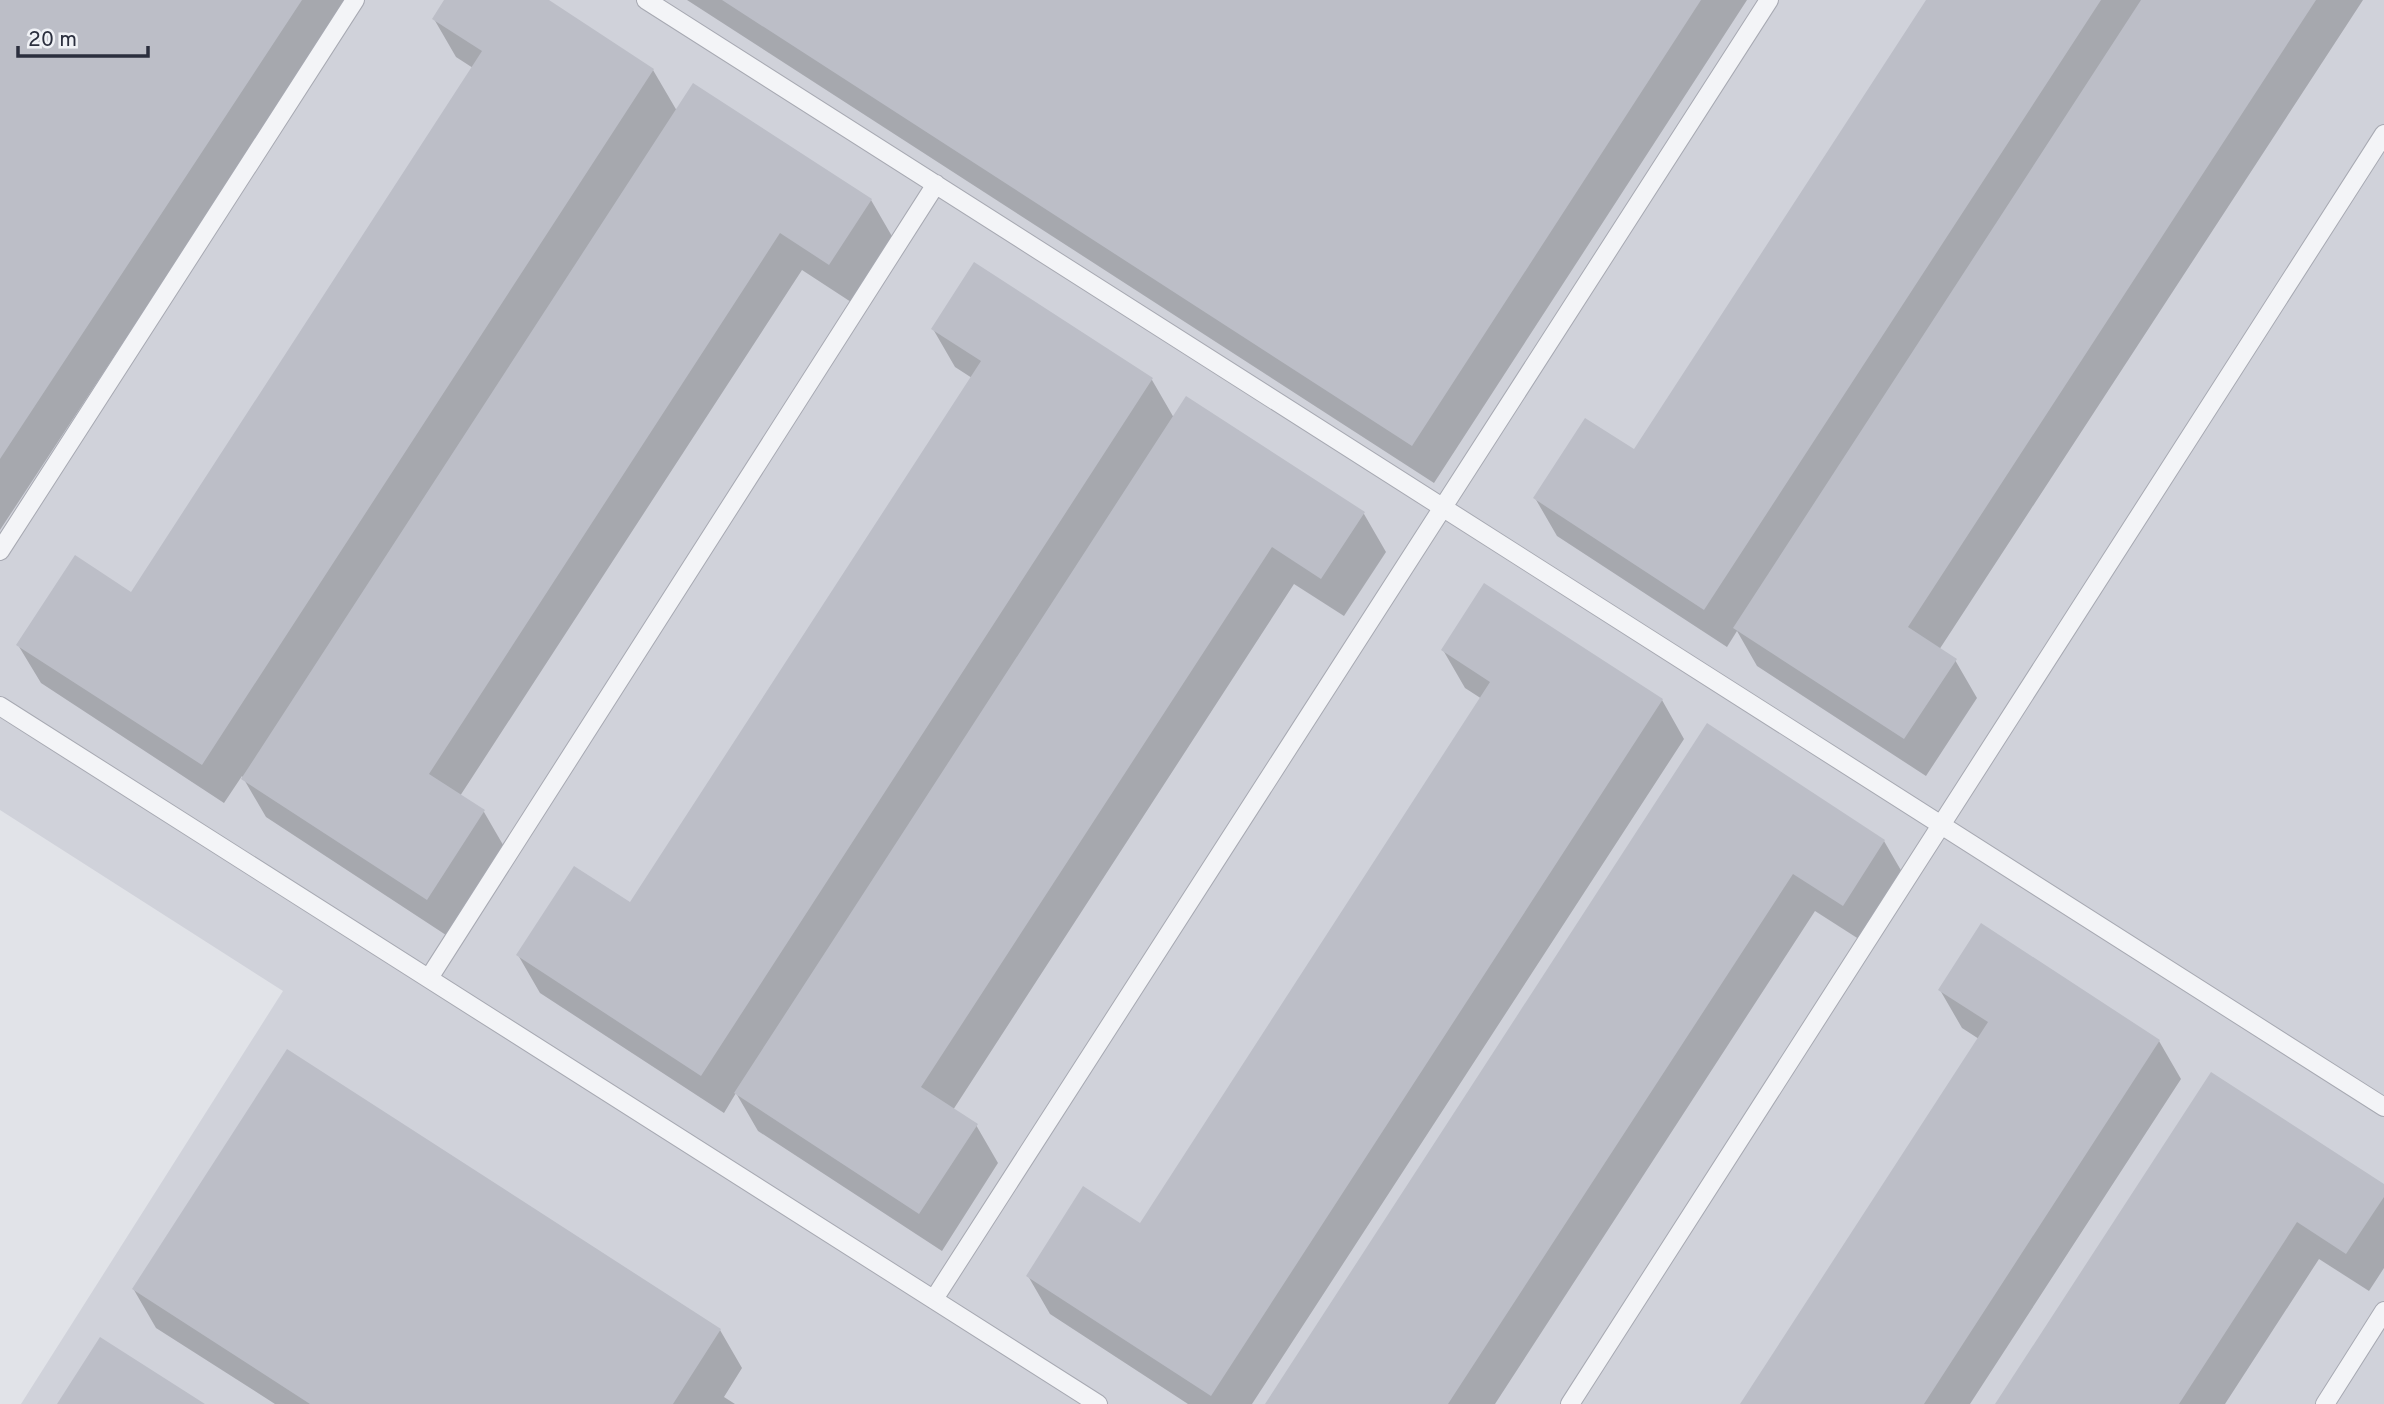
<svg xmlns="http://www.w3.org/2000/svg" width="2384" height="1404" viewBox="0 0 2384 1404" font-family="Overpass,sans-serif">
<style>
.built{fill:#d0d2da}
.shadow{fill:#0003}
.building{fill:#bcbec7}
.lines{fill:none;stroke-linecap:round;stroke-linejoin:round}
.service-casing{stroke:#a7a9b2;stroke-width:20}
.service{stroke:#f3f4f7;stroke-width:18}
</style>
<rect width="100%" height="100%" fill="#e1e3e8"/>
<path class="built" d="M 0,0 L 2384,0 L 2384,1404 L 21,1404 L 283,991 L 0,810 Z"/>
<path class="shadow" d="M 0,0 L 348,0 L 0,530 Z
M 446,0 L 546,0 L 653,70 L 677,111 L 871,200 L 893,238 L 851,302 L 802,270 L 460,796 L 484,812 L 506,850 L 449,937 L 266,817 L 242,776 L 224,803 L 41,683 L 18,645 L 132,594 L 473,68 L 456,57 L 434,19 Z
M 687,0 L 1747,0 L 1434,483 Z
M 1928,0 L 2363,0 L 1939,650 L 1955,660 L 1977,698 L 1926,776 L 1757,666 L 1737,631 L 1727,647 L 1557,536 L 1535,498 L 1634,451 Z
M 933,329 L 1152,380 L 1174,418 L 1364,514 L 1386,552 L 1344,616 L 1294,584 L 953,1110 L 976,1125 L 998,1163 L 942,1251 L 758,1131 L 736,1093 L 724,1113 L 540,993 L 518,955 L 631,904 L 972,378 L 955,367 Z
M 1443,650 L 1662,700 L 1684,739 L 1252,1404 L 1188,1404 L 1050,1314 L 1028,1276 L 1140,1225 L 1482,699 L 1465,688 Z
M 1707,725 L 1884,841 L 1906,879 L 1865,943 L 1815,911 L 1495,1404 L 1268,1404 Z
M 1940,990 L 2159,1041 L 2181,1079 L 1970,1404 L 1742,1404 L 1979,1039 L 1962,1028 Z
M 2211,1074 L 2384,1186 L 2384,1268 L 2369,1291 L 2319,1259 L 2225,1404 L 1997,1404 Z
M 134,1290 L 720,1330 L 742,1368 L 724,1397 L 735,1404 L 275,1404 L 156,1328 Z"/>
<path class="building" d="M 0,0 L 302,0 L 0,459 Z
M 444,0 L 549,0 L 654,69 L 202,765 L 16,645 L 75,555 L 131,592 L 482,51 L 432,19 Z
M 722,0 L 1701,0 L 1412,446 Z
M 1926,0 L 2101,0 L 1704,610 L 1533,498 L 1585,418 L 1634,449 Z
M 2141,0 L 2316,0 L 1908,627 L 1957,659 L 1904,739 L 1733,628 Z
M 693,83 L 872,199 L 829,265 L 780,233 L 429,774 L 485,810 L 427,900 L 241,779 Z
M 974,262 L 1153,378 L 701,1076 L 516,955 L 574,866 L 630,902 L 981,361 L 931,329 Z
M 1186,396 L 1365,512 L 1321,579 L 1272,547 L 921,1087 L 978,1124 L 919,1214 L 734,1093 Z
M 1484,583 L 1663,699 L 1211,1396 L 1026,1276 L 1083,1186 L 1140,1223 L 1490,682 L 1441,650 Z
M 1707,723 L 1885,840 L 1843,906 L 1793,874 L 1448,1404 L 1265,1404 Z
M 1981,923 L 2160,1040 L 1924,1404 L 1740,1404 L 1988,1022 L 1938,990 Z
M 287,1049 L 721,1329 L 673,1404 L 310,1404 L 132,1289 Z
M 2211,1072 L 2384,1184 L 2384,1197 L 2346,1254 L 2297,1222 L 2179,1404 L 1995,1404 Z
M 100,1337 L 205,1404 L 57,1404 Z"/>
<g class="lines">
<g class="service-casing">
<path id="service" d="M 646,0 L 2384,1107
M 0,551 L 355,0
M 0,706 L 1098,1404
M 429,978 L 936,184
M 934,1299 L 1769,0
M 1570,1404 L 2384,134
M 2325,1404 L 2384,1311"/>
</g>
<use href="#service" class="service"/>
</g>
<path d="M18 46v10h130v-10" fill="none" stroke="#2b2f3e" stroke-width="3.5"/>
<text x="28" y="46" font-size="21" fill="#2b2f3e" stroke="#f0f2f6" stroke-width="5" paint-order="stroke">20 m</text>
</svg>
